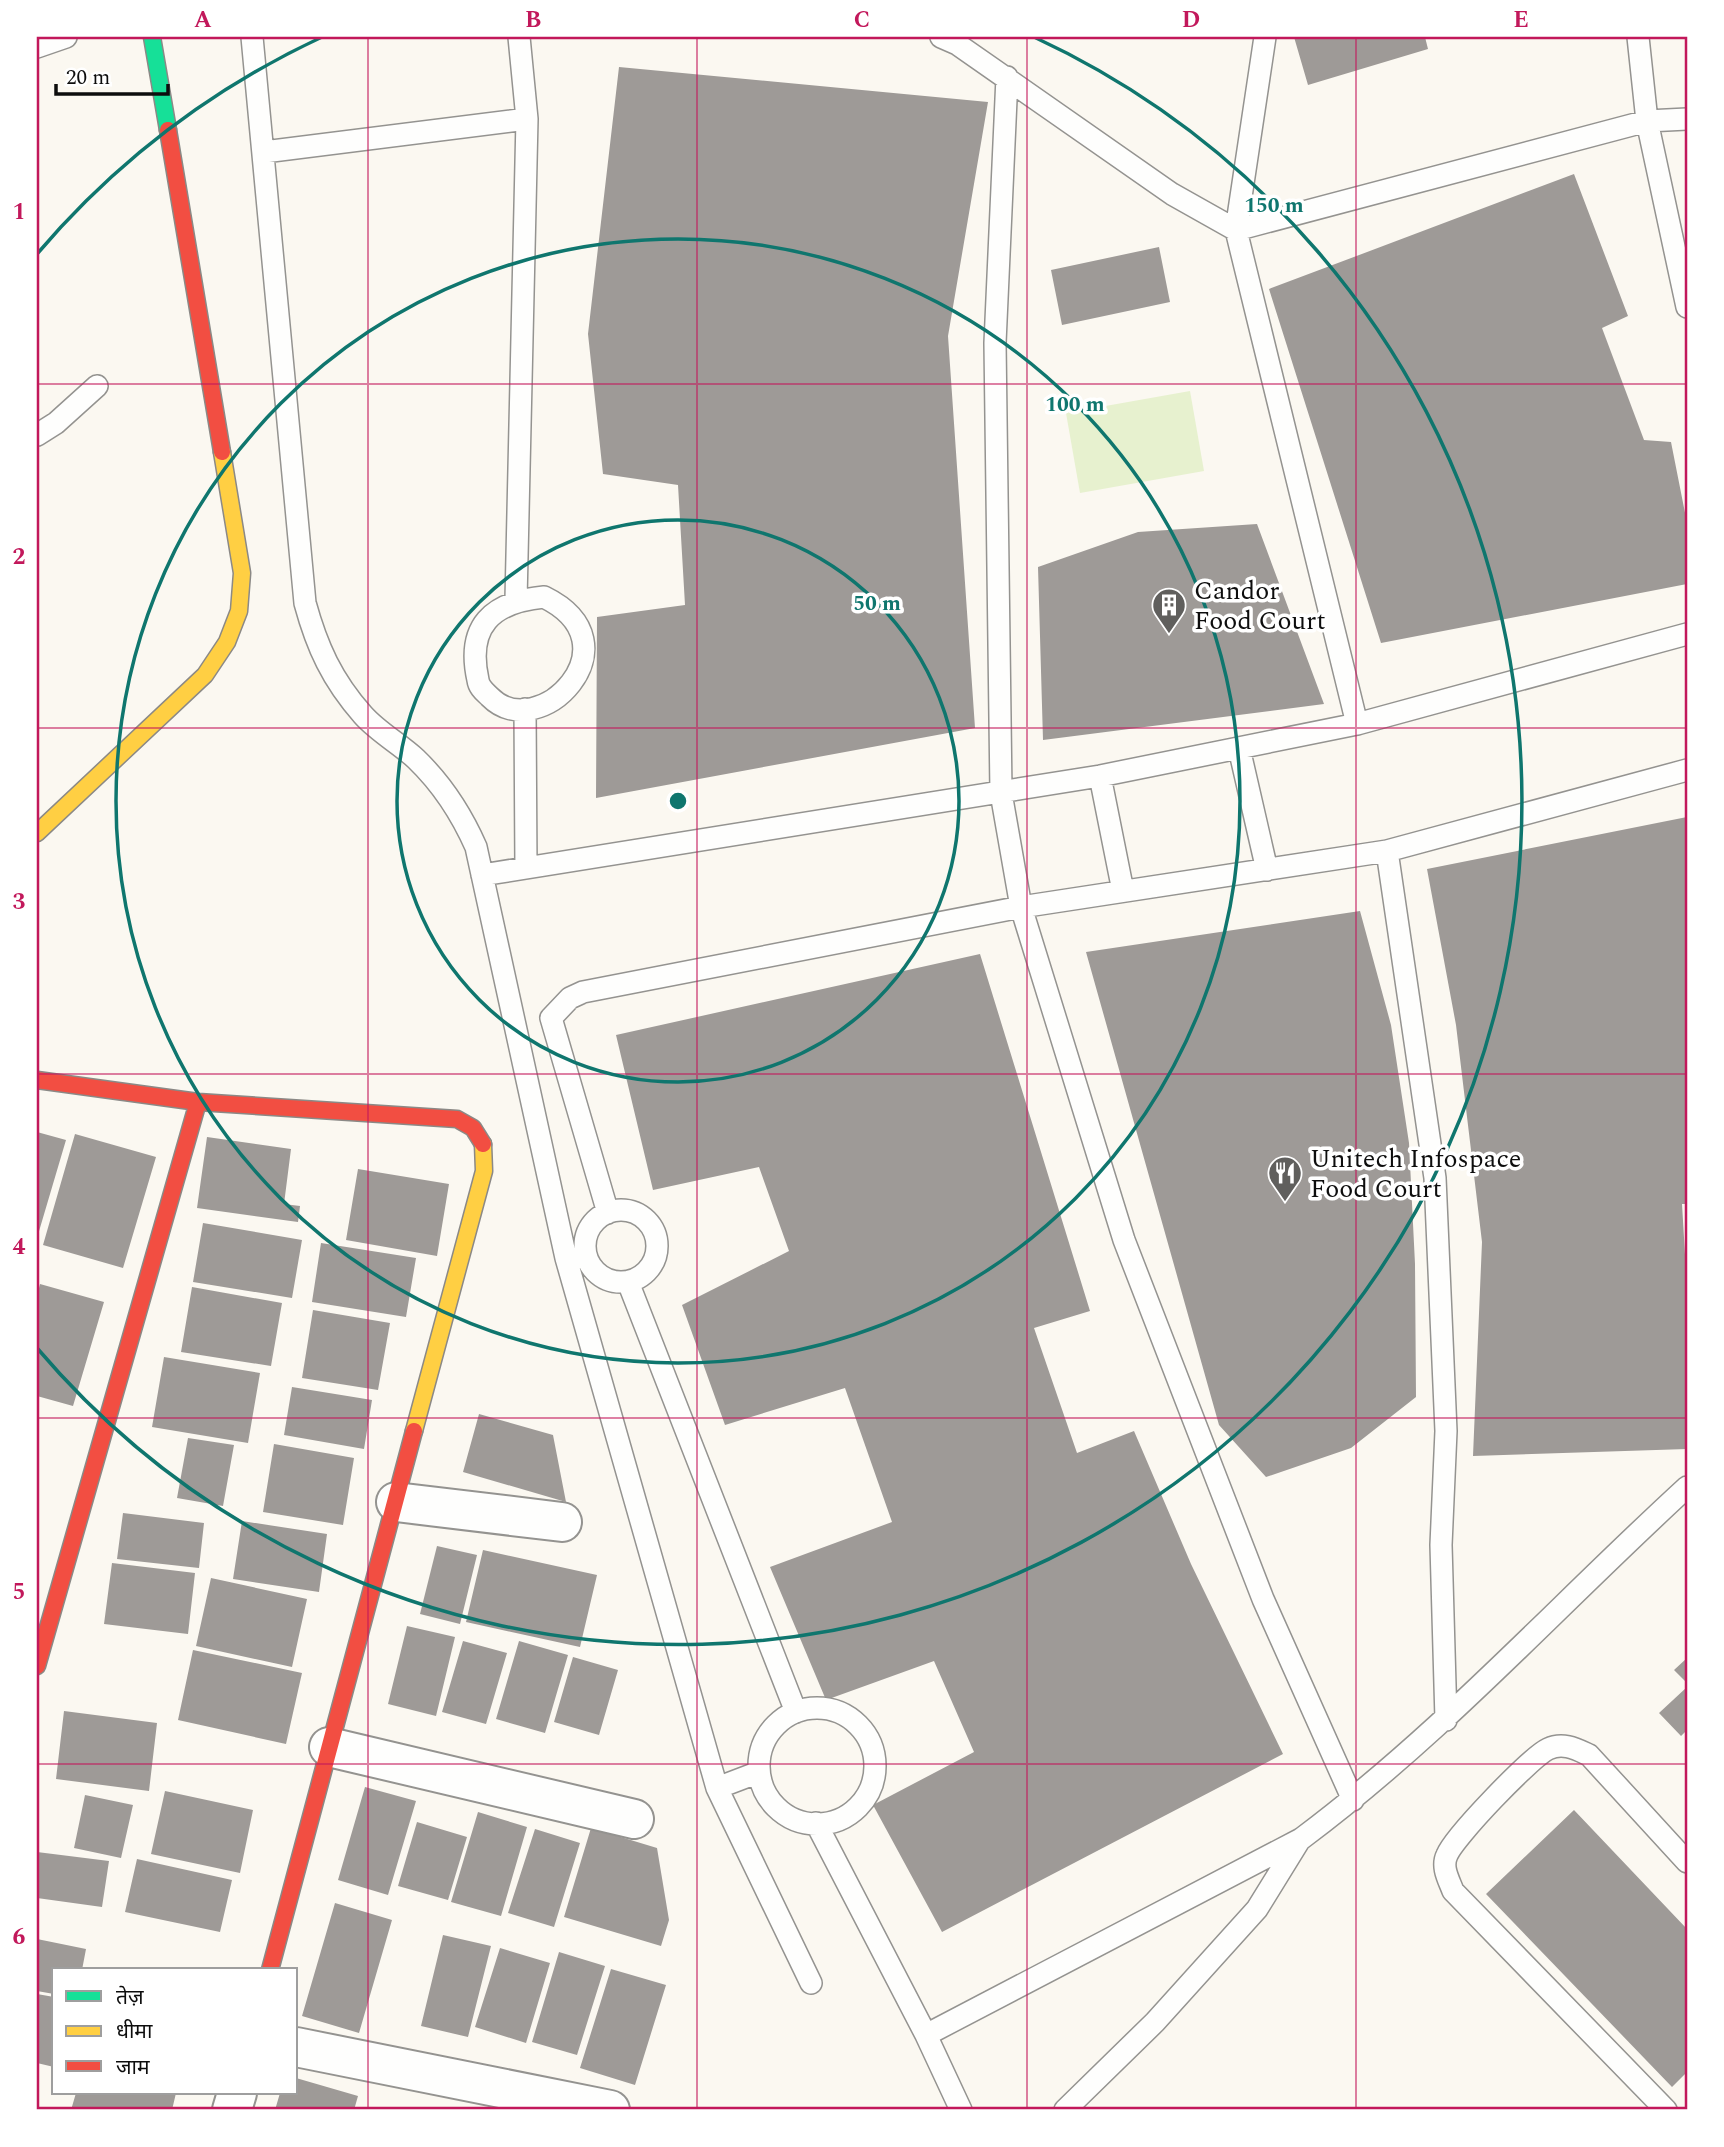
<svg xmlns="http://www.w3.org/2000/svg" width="1724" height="2147" viewBox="0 0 1724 2147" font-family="Spectral,'Noto Sans Devanagari',serif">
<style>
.green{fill:#e7f1cf}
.building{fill:#9e9a97}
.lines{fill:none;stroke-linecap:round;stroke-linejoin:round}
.lane-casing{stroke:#949390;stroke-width:24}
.street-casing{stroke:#949390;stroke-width:42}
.fast-casing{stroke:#8b8986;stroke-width:19}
.slow-casing{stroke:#8b8986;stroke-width:19}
.jam-casing{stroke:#8b8986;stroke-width:19}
.lane{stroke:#fefefd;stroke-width:21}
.street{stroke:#fefefd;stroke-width:38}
.fast{stroke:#16e098;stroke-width:16}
.slow{stroke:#ffcf43;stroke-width:16}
.jam{stroke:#f24e42;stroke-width:16}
.grid{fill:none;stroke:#c2185b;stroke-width:2;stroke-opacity:0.55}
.ring{fill:none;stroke:#0f766e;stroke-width:3.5}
.labels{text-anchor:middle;stroke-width:7;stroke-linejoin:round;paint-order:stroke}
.poi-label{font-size:26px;fill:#0d0d0d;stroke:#fff;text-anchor:start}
.centre{fill:#0f766e;stroke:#fff;stroke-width:3.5}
.ring-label{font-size:21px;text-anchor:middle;font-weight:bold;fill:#0f766e;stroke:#fff;stroke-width:7;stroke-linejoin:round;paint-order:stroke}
.neatline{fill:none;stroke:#c2185b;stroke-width:2.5}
.grid-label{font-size:23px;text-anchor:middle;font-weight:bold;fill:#c2185b}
</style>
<rect width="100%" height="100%" fill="#fbf8f1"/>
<path class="green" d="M 1190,391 L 1204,471 L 1080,493 L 1066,413 Z"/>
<path class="building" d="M 1294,37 L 1425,37 L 1428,49 L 1308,85 Z
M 619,67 L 988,102 L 948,336 L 975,728 L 596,798 L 597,617 L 685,605 L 678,485 L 603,474 L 588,334 Z
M 1574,174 L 1628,316 L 1602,328 L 1644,440 L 1671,442 L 1687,523 L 1687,584 L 1381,643 L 1269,289 Z
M 1159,247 L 1170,302 L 1062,325 L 1051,270 Z
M 1257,524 L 1324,704 L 1043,740 L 1038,567 L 1138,532 Z
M 1687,817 L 1687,1204 L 1682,1204 L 1687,1288 L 1687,1449 L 1473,1456 L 1482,1242 L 1456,1025 L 1427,869 Z
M 1360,911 L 1391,1025 L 1409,1143 L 1415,1264 L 1416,1397 L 1351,1448 L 1266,1477 L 1219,1425 L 1086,952 Z
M 980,954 L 1090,1311 L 1034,1328 L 1077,1453 L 1134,1431 L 1191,1564 L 1283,1754 L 942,1932 L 873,1805 L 974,1752 L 934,1661 L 826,1700 L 770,1567 L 892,1522 L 845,1388 L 725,1425 L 682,1305 L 789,1251 L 759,1167 L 653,1190 L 616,1035 Z
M 37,1132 L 66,1140 L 37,1238 Z
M 75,1134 L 156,1157 L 123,1268 L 43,1245 Z
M 207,1137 L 291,1149 L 284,1204 L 300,1206 L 298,1222 L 197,1208 Z
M 358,1169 L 449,1184 L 437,1256 L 346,1240 Z
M 203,1223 L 302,1240 L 292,1298 L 193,1282 Z
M 321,1243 L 416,1258 L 406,1317 L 312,1302 Z
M 40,1284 L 104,1302 L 73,1406 L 37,1396 L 37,1296 Z
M 192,1287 L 282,1303 L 271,1366 L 181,1352 Z
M 313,1310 L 390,1323 L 378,1390 L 302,1378 Z
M 164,1357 L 260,1373 L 248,1443 L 152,1427 Z
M 292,1387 L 372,1400 L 364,1449 L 284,1435 Z
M 479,1414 L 553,1435 L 566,1502 L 463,1472 Z
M 188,1438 L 234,1445 L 223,1506 L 177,1498 Z
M 274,1444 L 354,1458 L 343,1525 L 263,1512 Z
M 123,1513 L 204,1523 L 199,1568 L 117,1559 Z
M 242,1521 L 327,1534 L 319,1592 L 233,1579 Z
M 437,1546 L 477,1555 L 460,1624 L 420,1614 Z
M 483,1550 L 597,1575 L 580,1647 L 466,1622 Z
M 112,1563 L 195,1573 L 188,1634 L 104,1624 Z
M 211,1578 L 307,1599 L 292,1667 L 196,1646 Z
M 407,1626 L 455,1637 L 436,1716 L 388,1704 Z
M 463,1641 L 507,1653 L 486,1724 L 442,1712 Z
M 519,1641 L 568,1655 L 545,1733 L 496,1719 Z
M 193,1650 L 302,1673 L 286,1744 L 178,1720 Z
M 573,1657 L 618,1670 L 599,1735 L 554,1722 Z
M 1687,1658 L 1687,1683 L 1674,1670 Z
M 1687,1687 L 1687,1730 L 1681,1736 L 1659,1713 Z
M 64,1711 L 157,1723 L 149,1791 L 56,1779 Z
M 365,1787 L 416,1801 L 388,1895 L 338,1880 Z
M 165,1791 L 253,1810 L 240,1873 L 151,1854 Z
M 85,1795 L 133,1805 L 121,1858 L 74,1848 Z
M 1574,1810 L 1687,1929 L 1687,2072 L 1672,2087 L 1486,1894 Z
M 478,1812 L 527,1827 L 501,1916 L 451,1902 Z
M 417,1822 L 467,1837 L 448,1900 L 398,1886 Z
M 591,1828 L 657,1848 L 669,1920 L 661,1946 L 564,1917 Z
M 535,1829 L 580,1843 L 554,1927 L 508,1913 Z
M 37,1852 L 109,1861 L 102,1907 L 37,1898 Z
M 137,1859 L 232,1880 L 220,1932 L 125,1912 Z
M 335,1903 L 392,1920 L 359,2033 L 302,2016 Z
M 443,1935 L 491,1946 L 468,2037 L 421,2026 Z
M 37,1939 L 86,1949 L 82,1970 L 54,1970 L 54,1994 L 37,1991 Z
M 500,1948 L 550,1963 L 526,2043 L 475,2027 Z
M 559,1952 L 605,1966 L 577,2055 L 532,2042 Z
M 611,1969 L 666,1985 L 635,2085 L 580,2068 Z
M 37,1994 L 54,1997 L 54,2067 L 37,2063 Z
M 296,2078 L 358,2096 L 354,2110 L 275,2110 L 280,2093 L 296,2093 Z
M 76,2093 L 176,2093 L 172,2110 L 71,2110 Z"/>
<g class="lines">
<g class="lane-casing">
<path id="lane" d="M 252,37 L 305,603 C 317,647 332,680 363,715 C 378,732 400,744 416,759 C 443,785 461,813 476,847 L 566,1258 L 717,1788 L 811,1983
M 941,37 L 957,44 L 1172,194 L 1236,230 L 1647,121 L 1687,119
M 1265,37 L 1236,230 L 1357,724
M 1638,37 L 1647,121 L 1687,307
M 37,47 L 66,37
M 1007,77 L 995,343 L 1001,793 L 1021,907 L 1124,1240 L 1263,1599 L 1353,1800
M 264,152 L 527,119
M 37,435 L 56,423 L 97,386
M 544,597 C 640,644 538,746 490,697 C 485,692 479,688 478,680 C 466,626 492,602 544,597 Z
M 516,600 L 527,119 L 519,37
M 525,709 L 526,868
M 1239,748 L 1267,870
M 1100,776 L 1123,891
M 1387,851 L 1435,1178 L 1446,1431 L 1441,1545 L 1446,1720
M 482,875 L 1100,776 L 1357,724 L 1687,634
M585 1246a36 36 0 1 1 72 0a36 36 0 1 1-72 0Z
M 608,1213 L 551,1018 L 570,998 L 583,992 L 1021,907 L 1387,851 L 1687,770
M 628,1282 L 796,1712
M759 1766a58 58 0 1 1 116 0a58 58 0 1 1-116 0Z
M 717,1788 L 759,1772
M 816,1823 L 926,2035 L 1301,1839 C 1443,1733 1557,1606 1687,1487
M 926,2035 L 961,2110
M 1065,2110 L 1155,2022 L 1257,1909 L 1299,1841
M 1666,2110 L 1453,1891 C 1449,1880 1441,1867 1447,1855 C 1454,1837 1531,1757 1548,1749 C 1563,1742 1576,1749 1589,1755 L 1687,1862"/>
</g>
<g class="street-casing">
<path id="street" d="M 396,1502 L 562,1522
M 329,1747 L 634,1819
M 296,2047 L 610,2110
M 232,2110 L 237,2093"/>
</g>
<g class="fast-casing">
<path id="fast" d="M 152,37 L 168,130"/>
</g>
<g class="slow-casing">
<path id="slow" d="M 37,833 L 205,675 L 227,642 L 239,611 L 242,573 L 222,452
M 414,1431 L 484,1171 L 483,1144"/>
</g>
<g class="jam-casing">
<path id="jam" d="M 168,130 L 222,452
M 37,1080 L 198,1102 L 457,1119 L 473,1128 L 483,1144
M 37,1666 L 198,1102
M 270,1970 L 414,1431"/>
</g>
<use href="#lane" class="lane"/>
<use href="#street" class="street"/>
<use href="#fast" class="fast"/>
<use href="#slow" class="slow"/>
<use href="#jam" class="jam"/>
</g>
<path class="grid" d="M 368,37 L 368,2110M 697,37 L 697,2110M 1027,37 L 1027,2110M 1356,37 L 1356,2110M 37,384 L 1687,384M 37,728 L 1687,728M 37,1074 L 1687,1074M 37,1418 L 1687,1418M 37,1764 L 1687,1764"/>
<g class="ring">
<circle cx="678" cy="801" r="281"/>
<circle cx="678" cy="801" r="562"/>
<path d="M37 254A843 843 0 0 1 322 37M1034 37A843 843 0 1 1 37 1348"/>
</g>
<defs>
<g id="building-pin" transform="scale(1.75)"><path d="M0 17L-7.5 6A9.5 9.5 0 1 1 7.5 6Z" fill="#605f5d" stroke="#fff"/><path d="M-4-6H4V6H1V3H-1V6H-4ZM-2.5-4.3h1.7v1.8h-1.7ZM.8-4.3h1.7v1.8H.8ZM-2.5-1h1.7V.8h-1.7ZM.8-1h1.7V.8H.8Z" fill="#fff"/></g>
<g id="restaurant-pin" transform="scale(1.75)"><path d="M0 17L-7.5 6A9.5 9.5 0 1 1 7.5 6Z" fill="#605f5d" stroke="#fff"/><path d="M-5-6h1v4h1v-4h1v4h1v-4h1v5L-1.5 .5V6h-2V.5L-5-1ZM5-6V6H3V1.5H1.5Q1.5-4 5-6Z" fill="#fff"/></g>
</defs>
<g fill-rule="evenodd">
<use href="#building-pin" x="1169" y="605"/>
<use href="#restaurant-pin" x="1285" y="1173"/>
</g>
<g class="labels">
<g class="poi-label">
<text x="1194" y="599">Candor<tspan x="1194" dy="30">Food Court</tspan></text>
<text x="1310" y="1167">Unitech Infospace<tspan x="1310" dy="30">Food Court</tspan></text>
</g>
</g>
<circle cx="678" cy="801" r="10" class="centre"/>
<g class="ring-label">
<text x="1274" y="212">150 m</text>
<text x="1075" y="411">100 m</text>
<text x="877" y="610">50 m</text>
</g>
<rect width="1724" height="2147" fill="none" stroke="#ffffff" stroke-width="77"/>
<rect x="52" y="1968" width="245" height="126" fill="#ffffff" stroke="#9e9e9e" stroke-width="2"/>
<rect x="66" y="1991" width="35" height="10" fill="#16e098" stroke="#9e9e9e" stroke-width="2"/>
<text x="116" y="2004" font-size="21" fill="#0d0d0d">तेज़</text>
<rect x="66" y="2026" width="35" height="10" fill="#ffcf43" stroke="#9e9e9e" stroke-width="2"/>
<text x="116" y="2038" font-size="21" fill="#0d0d0d">धीमा</text>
<rect x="66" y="2061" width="35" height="10" fill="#f24e42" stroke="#9e9e9e" stroke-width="2"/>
<text x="116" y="2074" font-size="21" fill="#0d0d0d">जाम</text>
<path d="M56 84v10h112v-10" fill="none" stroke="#0d0d0d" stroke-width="3.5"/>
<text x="66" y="84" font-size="21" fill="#0d0d0d" stroke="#ffffff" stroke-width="5" paint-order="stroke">20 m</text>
<rect x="38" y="38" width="1648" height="2070" class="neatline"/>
<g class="grid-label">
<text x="203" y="27">A</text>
<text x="533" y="27">B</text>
<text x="862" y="27">C</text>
<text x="1191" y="27">D</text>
<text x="1521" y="27">E</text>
<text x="19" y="219">1</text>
<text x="19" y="564">2</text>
<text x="19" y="909">3</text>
<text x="19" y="1254">4</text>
<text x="19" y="1599">5</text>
<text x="19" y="1944">6</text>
</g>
</svg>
